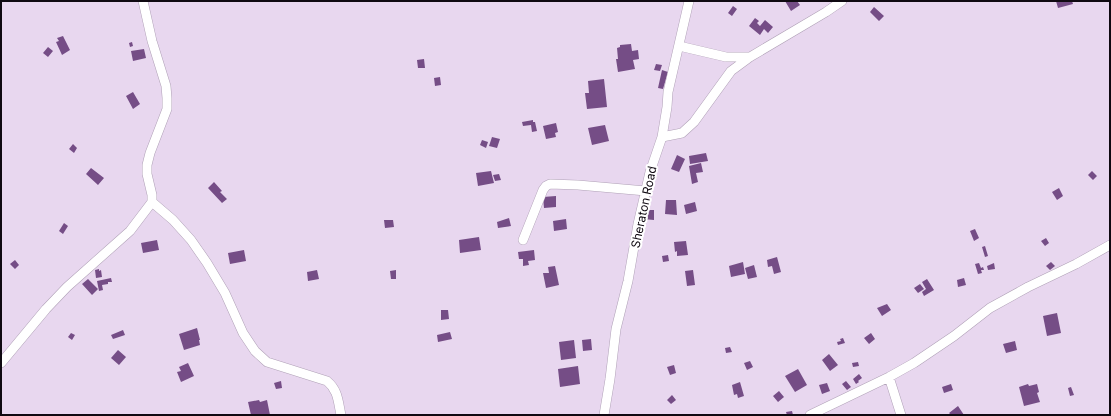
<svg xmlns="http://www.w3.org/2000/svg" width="1111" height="416" viewBox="0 0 1111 416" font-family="Inter,sans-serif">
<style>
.building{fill:#754d86}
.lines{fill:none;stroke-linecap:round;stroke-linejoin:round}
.minor-casing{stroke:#b0a1b7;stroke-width:10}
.minor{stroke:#fff;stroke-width:9}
.labels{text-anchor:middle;stroke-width:4;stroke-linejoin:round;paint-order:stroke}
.street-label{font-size:12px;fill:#0f0911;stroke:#fff}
</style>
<rect width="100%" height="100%" fill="#e8d7ef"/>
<path class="building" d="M 785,1 L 797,1 L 800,5 L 791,11 Z
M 1056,1 L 1072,1 L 1073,4 L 1058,8 Z
M 733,6 L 737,9 L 732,16 L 728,13 Z
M 874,7 L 884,16 L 879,21 L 870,12 Z
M 755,18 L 759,21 L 757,23 L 760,26 L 765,20 L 773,27 L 768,33 L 764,29 L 760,35 L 749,26 Z
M 63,36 L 70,50 L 62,55 L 56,42 L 59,41 L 57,38 Z
M 132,42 L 133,46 L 130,47 L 129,43 Z
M 631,44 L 632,51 L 638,50 L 639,59 L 633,60 L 635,69 L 618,72 L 616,59 L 618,59 L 617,48 L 620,47 L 620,45 Z
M 48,47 L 53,51 L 48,57 L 43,53 Z
M 144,49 L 146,58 L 133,61 L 131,51 Z
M 424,59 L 425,68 L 418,68 L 417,60 Z
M 656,64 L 662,65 L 660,71 L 654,70 Z
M 662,70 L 668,72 L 663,89 L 658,88 Z
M 440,77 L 441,85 L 435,86 L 434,78 Z
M 604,79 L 607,107 L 587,109 L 585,93 L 589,93 L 588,81 Z
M 133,92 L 140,104 L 133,109 L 126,96 Z
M 533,120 L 533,122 L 535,122 L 537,131 L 532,132 L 531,125 L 523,126 L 522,122 Z
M 556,123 L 558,132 L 555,133 L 556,137 L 546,139 L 543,126 Z
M 605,125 L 609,141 L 592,145 L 588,128 Z
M 492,137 L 500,139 L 497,148 L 489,146 Z
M 482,140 L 488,142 L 486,148 L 480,145 Z
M 73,144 L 77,148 L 74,153 L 69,149 Z
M 706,153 L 708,161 L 690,164 L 689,156 Z
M 677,155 L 685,159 L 679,172 L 671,169 Z
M 701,163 L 703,172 L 696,173 L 698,182 L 692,184 L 689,166 Z
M 91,168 L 104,178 L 98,185 L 86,174 Z
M 491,171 L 494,183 L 478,186 L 476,173 Z
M 1092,171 L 1097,176 L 1093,180 L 1088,175 Z
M 499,174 L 501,180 L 495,181 L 493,175 Z
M 214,182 L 222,191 L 220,192 L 227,199 L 222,203 L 208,188 Z
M 1059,188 L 1063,196 L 1057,200 L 1052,192 Z
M 556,196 L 556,207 L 544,208 L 543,197 Z
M 666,200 L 676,200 L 677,215 L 665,214 Z
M 695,202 L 697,211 L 686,214 L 684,205 Z
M 644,210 L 654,210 L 654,220 L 643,219 Z
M 509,218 L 511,226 L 498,228 L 497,222 Z
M 566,219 L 567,229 L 554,231 L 553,221 Z
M 384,220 L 393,220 L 394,227 L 385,228 Z
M 64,223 L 68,226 L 63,234 L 59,231 Z
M 975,229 L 979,238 L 974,241 L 970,231 Z
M 479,237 L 481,250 L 460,253 L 459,240 Z
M 1046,238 L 1049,243 L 1045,246 L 1041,241 Z
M 157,240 L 159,250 L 143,253 L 141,243 Z
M 686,241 L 688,255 L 677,256 L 677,251 L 675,252 L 674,242 Z
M 985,246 L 988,256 L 985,257 L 982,247 Z
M 244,250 L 246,261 L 230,264 L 228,253 Z
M 534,250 L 535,260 L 528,261 L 529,265 L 523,266 L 523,259 L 519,259 L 518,252 Z
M 668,255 L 669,261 L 663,262 L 662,256 Z
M 777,257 L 781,272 L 774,274 L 772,266 L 768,267 L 767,260 Z
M 15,260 L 19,265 L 15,269 L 10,264 Z
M 743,262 L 745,274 L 731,277 L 729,266 Z
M 1051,262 L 1055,266 L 1050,270 L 1046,266 Z
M 979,263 L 981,268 L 983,267 L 984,270 L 981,270 L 982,273 L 978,274 L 975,264 Z
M 994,263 L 995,269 L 988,270 L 987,266 Z
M 754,265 L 757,277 L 748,279 L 745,268 Z
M 555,266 L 559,285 L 546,288 L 543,273 L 549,273 L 548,267 Z
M 99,269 L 99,271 L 101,270 L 102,277 L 96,278 L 95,270 Z
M 317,270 L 319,279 L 308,281 L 307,272 Z
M 396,270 L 396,279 L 391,279 L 390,271 Z
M 693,270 L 695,285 L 687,286 L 685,271 Z
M 111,278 L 112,282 L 108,282 L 108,284 L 102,285 L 103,290 L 99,291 L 97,281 Z
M 964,278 L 966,285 L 958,287 L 957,280 Z
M 88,279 L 98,289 L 92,295 L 82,284 Z
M 927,279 L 934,290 L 924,296 L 922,292 L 926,289 L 922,282 Z
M 920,284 L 924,289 L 918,293 L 914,288 Z
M 887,304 L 891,310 L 882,316 L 877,308 Z
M 441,310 L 448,310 L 449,319 L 441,320 Z
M 1057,313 L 1061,333 L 1047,336 L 1043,316 Z
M 197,328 L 200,340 L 199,340 L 200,345 L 184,350 L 179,334 Z
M 123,330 L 125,335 L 113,339 L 111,335 Z
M 450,332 L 452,339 L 438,342 L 437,335 Z
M 71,333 L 75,335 L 72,340 L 68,337 Z
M 871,333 L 875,339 L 869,344 L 864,338 Z
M 843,338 L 845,343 L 838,345 L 837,342 L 841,341 L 840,339 Z
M 591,339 L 592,350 L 583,351 L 582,340 Z
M 574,340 L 576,358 L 561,360 L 559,342 Z
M 1015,341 L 1017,350 L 1006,353 L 1003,344 Z
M 730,347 L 732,352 L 726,353 L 725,348 Z
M 118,350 L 126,357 L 119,365 L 111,358 Z
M 829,354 L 838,365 L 830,371 L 822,360 Z
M 750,361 L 753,367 L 747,370 L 744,363 Z
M 858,362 L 859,366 L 853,367 L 852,363 Z
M 188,363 L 194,376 L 181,382 L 177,372 L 181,371 L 179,367 Z
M 674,365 L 676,373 L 670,375 L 667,367 Z
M 578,366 L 580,384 L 560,387 L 558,369 Z
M 798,369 L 807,385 L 795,392 L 785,376 Z
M 859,374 L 862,378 L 858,381 L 859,382 L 856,384 L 853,379 Z
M 281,381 L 282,388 L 276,389 L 274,383 Z
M 846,381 L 851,387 L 847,390 L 842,384 Z
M 740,382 L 744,396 L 738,398 L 737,394 L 734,395 L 732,385 Z
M 827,383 L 830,391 L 822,394 L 819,385 Z
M 951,384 L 953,390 L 944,393 L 942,387 Z
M 1028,384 L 1029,386 L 1037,384 L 1039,392 L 1037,393 L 1040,402 L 1024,406 L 1019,387 Z
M 1071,387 L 1074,395 L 1070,396 L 1068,388 Z
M 779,391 L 784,397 L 778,402 L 773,396 Z
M 672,395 L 676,400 L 671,404 L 667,400 Z
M 259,400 L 260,402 L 267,400 L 270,415 L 251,415 L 248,402 Z
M 958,406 L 964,415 L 951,415 L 949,413 Z
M 792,411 L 793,415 L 787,415 L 786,412 Z"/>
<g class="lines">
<g class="minor-casing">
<path id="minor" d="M 679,46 L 726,57 L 750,57
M 662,137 L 682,133 L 694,122 L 731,71 L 750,57 L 826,12 L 842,1
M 152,202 L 173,220 L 191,240 L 207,263 L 225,293 L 243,333 L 255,351 L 267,362 L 327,381 C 338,390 338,401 341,415
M 523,240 L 543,190 L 546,186 L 550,184 L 578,185 L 646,191
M 1,363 L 46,309 L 67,287 L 130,231 L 152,202 L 152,195 L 147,174 L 147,165 L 150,153 L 167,109 L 167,98 L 166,86 L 152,41 L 143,1
M 889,377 L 901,415
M 604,415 L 610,379 L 616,329 L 628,281 L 638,224 L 650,172 L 662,137 L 667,107 L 668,92 L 689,1
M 810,415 L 889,377 L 914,363 L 954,336 L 990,308 L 1028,287 L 1076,264 L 1110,245"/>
</g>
<use href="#minor" class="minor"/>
</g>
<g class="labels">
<g class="street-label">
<text transform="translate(644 207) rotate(-78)" y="4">Sheraton Road</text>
</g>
</g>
<rect width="1111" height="416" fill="none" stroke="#0f0911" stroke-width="4"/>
</svg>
